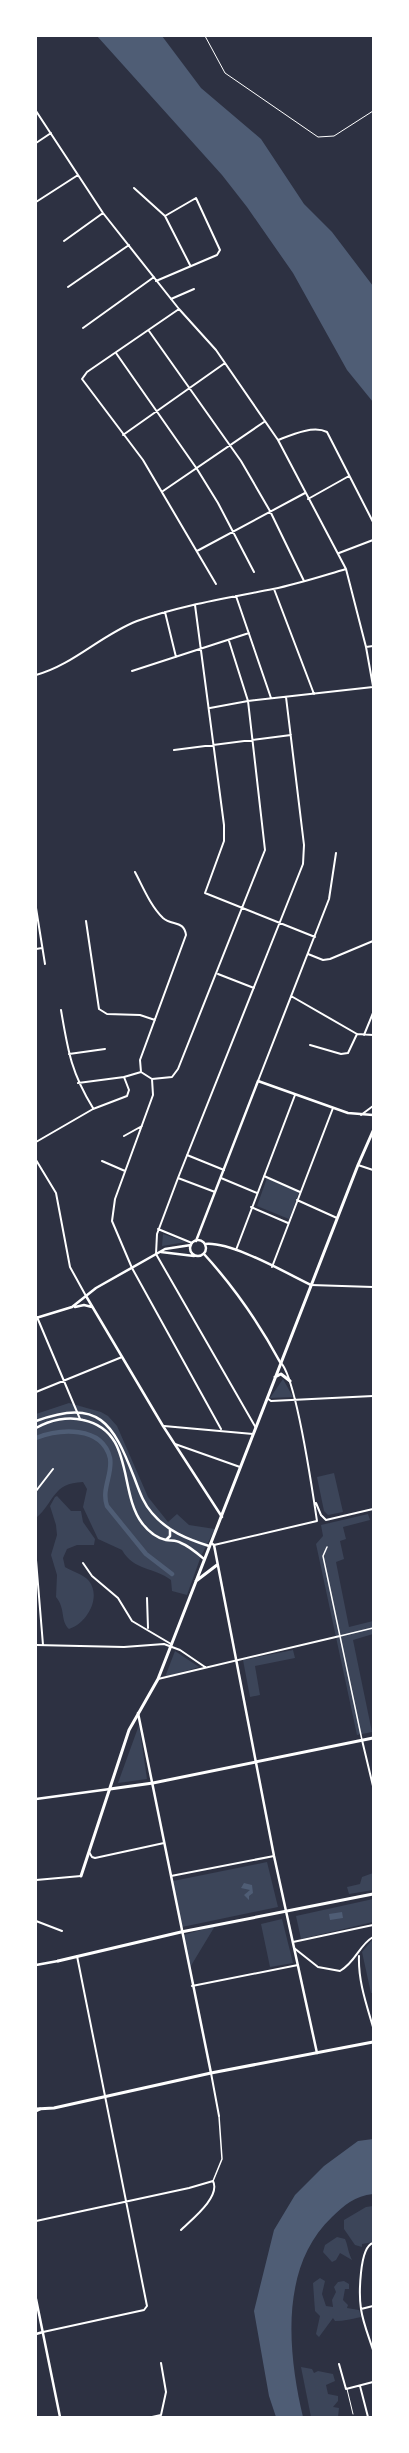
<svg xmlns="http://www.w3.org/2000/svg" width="409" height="2453" viewBox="0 0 409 2453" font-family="Barlow,sans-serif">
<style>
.green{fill:#3c4559}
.water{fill:#4f5d75}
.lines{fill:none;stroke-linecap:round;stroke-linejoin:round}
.canal{stroke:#4f5d75;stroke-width:4.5}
.service{stroke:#fff;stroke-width:1}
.pedestrian{stroke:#fff;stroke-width:1.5}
.minor{stroke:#fff;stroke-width:2}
.tertiary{stroke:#fff;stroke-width:2.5}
.secondary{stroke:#fff;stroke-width:3}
.primary{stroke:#fff;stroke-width:3}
</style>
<rect width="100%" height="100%" fill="#2d3142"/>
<path class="green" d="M 267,1178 L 299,1192 L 289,1219 L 257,1206 Z
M 163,1234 L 186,1242 L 162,1246 Z
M 283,1379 L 293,1397 L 270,1398 Z
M 69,1403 L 101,1412 L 108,1416 L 117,1426 L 148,1497 L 168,1522 L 177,1514 L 189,1525 L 215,1529 L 201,1556 L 187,1595 L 172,1591 L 171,1580 C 154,1567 134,1571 122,1550 L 98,1539 L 83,1507 L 87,1489 L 83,1482 C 52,1483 55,1502 36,1518 L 36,1414 Z
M 334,1473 L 343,1512 L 328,1515 L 324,1511 L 317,1477 Z
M 57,1496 L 71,1511 L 81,1511 L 83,1522 L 95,1539 L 94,1545 L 77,1545 L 67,1549 L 63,1558 L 65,1567 C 73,1572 83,1574 89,1581 C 102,1598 86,1624 69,1629 C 60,1621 66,1609 56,1597 L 57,1575 L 51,1555 L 57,1535 L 56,1525 L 50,1506 L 55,1497 Z
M 368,1514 L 370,1520 L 343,1527 L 346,1539 L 340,1541 L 344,1559 L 336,1562 L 349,1627 L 373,1621 L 373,1634 L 353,1640 L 372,1732 L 357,1735 L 316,1544 L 323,1536 L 321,1525 Z
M 293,1650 L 295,1658 L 255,1666 L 260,1695 L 250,1697 L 243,1660 Z
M 175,1651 L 199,1667 L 165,1677 Z
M 139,1725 L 147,1779 L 118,1783 Z
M 267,1862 L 278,1907 L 182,1927 L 173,1881 Z
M 373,1873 L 373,1890 L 349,1894 L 347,1887 L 360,1884 L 362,1877 Z
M 373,1899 L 373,1922 L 301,1939 L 296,1916 Z
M 282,1919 L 293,1963 L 270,1967 L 261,1924 Z
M 215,1926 L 189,1969 L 183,1935 Z
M 373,1939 L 373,1993 L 371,1993 L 362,1952 Z
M 373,2206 L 373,2242 L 362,2244 L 362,2247 L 355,2245 L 344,2229 L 344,2220 L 366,2207 Z
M 337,2237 L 345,2239 C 348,2246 348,2252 352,2260 L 340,2253 L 336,2260 L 332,2262 L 323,2252 L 325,2245 Z
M 320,2278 L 325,2281 L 322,2294 L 326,2306 L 333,2307 L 332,2300 L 336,2292 L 334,2287 L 338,2282 L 344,2281 L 349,2284 L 349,2289 L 345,2289 L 343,2300 L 348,2305 L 347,2308 L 359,2310 L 361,2317 C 352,2319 344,2321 335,2321 L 333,2318 L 319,2337 L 316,2334 L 320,2316 L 315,2311 L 313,2283 Z
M 301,2367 L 312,2369 L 314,2373 L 318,2371 L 333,2374 L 335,2381 L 326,2385 L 328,2394 L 338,2396 L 338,2401 L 333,2407 L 339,2408 L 338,2417 L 311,2417 Z"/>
<path class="water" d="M 97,36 L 162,36 L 201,88 L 261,139 L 304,204 L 332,232 L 373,286 L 373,402 L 347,370 L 293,273 L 247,207 L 222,175 Z
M 244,1883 L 252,1885 L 253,1893 L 249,1896 L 249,1900 L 244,1895 L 250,1890 L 241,1888 Z
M 342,1912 L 343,1918 L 330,1920 L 329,1914 Z
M 373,2139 L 373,2194 C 355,2196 344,2205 332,2217 C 279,2267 288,2353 303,2417 L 276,2417 L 269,2396 L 254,2311 L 274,2230 L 295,2195 L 324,2166 L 358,2141 Z"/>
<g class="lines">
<path class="canal" d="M 36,1438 C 59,1429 102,1425 110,1458 C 113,1474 101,1489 107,1506 L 146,1554 L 172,1574"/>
<path class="service" d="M 205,36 L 225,73 L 318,137 L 334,136 L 373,111
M 347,2389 L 353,2414"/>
<path class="pedestrian" d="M 327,1547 L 323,1556 L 362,1740
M 340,1636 L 373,1628
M 213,2181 L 222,2159 L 219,2116"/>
<path class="minor" d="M 36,111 L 103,213 L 179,309 L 216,350 L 278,440 L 346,569 L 366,647 L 373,686
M 36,143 L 51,133
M 134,188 L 165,216 L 190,265
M 36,202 L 78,175
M 64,241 L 103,213
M 156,281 L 217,255 L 220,250 L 196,198 L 165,216
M 68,287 L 129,245
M 171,299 L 194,289
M 179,309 L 87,372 L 82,379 L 143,460 L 216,584
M 83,328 L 154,277
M 149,331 L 241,461 L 270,511 L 304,581
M 116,353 L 197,469 L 218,503 L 254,572
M 123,435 L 225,363
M 278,440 C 291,435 313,425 327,432 L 373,522
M 163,491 L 264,422
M 308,499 L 349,476
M 197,551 L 305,493
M 339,553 L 373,540
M 274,589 L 314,694
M 236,596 L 271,698
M 195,605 L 224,825 L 224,841 L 205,893 L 315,937
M 165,612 L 176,657
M 366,647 L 373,646
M 132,671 L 249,633
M 36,675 C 73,665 101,635 137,621 C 181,605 228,598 273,589 C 298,584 322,576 346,569
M 210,708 L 248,701 L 373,687
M 174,750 L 291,735
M 135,872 C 143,887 150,905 163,918 C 172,926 184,920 186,935 L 140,1060 L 141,1072 L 152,1079 L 153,1095 L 115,1199 L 112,1221 L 132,1268 L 221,1429
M 36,908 L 45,964
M 86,921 L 99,1009 L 107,1014 L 140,1015 L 155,1020
M 36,949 L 42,948
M 308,954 L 323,960 L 330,959 L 373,941
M 218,974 L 254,988
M 291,996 L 357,1034 L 373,1035
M 61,1010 C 68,1051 71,1072 93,1108
M 364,1035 L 373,1013
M 310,1045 L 341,1054 L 348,1053 L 357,1034
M 69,1054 L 105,1049
M 152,1079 L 172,1077 L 178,1069 L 265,850 L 248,701 L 229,641
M 258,1081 L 329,899 L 336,853
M 78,1083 L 124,1077 L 141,1072
M 361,1115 L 373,1106
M 124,1136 L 142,1126
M 36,1142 L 93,1109 L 127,1096 L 129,1090 L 124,1077
M 187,1155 L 224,1170
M 36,1160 L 56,1193 L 70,1267 L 86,1296
M 102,1161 L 125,1171
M 358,1165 L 373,1170
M 264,1176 L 300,1192
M 178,1178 L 215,1192
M 221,1178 L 257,1193
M 297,1200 L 337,1218
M 251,1207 L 288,1223
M 158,1229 L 192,1243
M 236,1250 L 295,1095
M 272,1267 L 333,1108
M 311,1285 L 373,1287
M 37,1317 L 80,1419
M 36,1392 L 122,1357
M 267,1398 L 271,1401 L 373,1396
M 164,1426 L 253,1434
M 256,1428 L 156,1254 L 157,1234 L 178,1178 L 303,864 L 304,845 L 286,697
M 175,1444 L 240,1467
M 36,1491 L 53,1469
M 316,1503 L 321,1515 L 326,1520 L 373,1509
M 214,1545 L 317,1521 C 313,1494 296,1378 281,1363
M 36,1560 L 43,1645
M 83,1563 L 92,1576 L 118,1598 L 132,1621 L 171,1644
M 147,1598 L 148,1628
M 36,1645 L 124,1647 L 164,1644 L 180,1650 L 205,1667
M 158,1679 L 340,1636
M 362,1740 L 373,1786
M 89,1852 L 92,1857 L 95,1858 L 164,1843
M 171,1876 L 274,1856
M 36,1880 L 81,1876
M 36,1921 L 62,1931
M 293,1942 L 373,1925
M 294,1948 L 318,1967 L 340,1971 C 356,1962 359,1945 373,1937
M 359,1956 C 358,1980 366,2003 373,2027
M 192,1986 L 298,1965
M 211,2073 L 219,2116
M 36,2221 L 189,2188 L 213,2181 C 221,2197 191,2220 181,2230
M 373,2243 C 359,2247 359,2296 361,2309 C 363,2323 369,2337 373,2350
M 361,2309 L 373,2306
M 43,2332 L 144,2310 L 147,2306 L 77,1956
M 339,2364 L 346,2389 L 373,2382
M 360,2386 L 368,2417
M 152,2417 L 161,2415 L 166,2392 L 161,2363"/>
<path class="tertiary" d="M190 1248a8 8 0 1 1 16 0a8 8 0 1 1-16 0Z
M 196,1241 L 258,1081 L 348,1113 L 373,1115
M 205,1244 C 231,1241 286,1273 311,1285
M 161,1252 L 194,1256
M 204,1254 C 234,1287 259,1323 280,1362
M 86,1296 L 163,1426 L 222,1517
M 75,1307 L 84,1305 L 92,1307
M 36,1318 L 72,1307 L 96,1288 L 165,1249 L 191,1245
M 36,1421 C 99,1398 113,1423 134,1477 C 139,1490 143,1503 152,1513 C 167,1531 187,1539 209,1546
M 36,1428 C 50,1420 68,1416 83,1420 C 135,1431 118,1491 142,1523 C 148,1531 157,1538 166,1540 C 171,1541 177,1540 181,1543 C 189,1546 197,1553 204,1559
M 166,1540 L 170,1536 L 170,1530
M 211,1543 L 214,1545 L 274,1856 L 317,2053
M 138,1713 L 211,2073
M 36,1799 L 110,1789
M 36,1965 L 58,1961
M 36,2299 L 60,2417
M 36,2334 L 43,2332"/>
<path class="secondary" d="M 110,1789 L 153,1783 L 373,1738
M 58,1961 L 181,1932 L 373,1894
M 36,2109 L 54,2108 L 211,2073 L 373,2042"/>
<path class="primary" d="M 275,1377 L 281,1374 L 290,1381
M 196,1581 L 217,1565
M 81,1876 L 129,1730 L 158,1679 L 358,1165 L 373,1131
M 36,2111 L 40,2109"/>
</g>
<rect width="409" height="2453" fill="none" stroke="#ffffff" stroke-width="74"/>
</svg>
